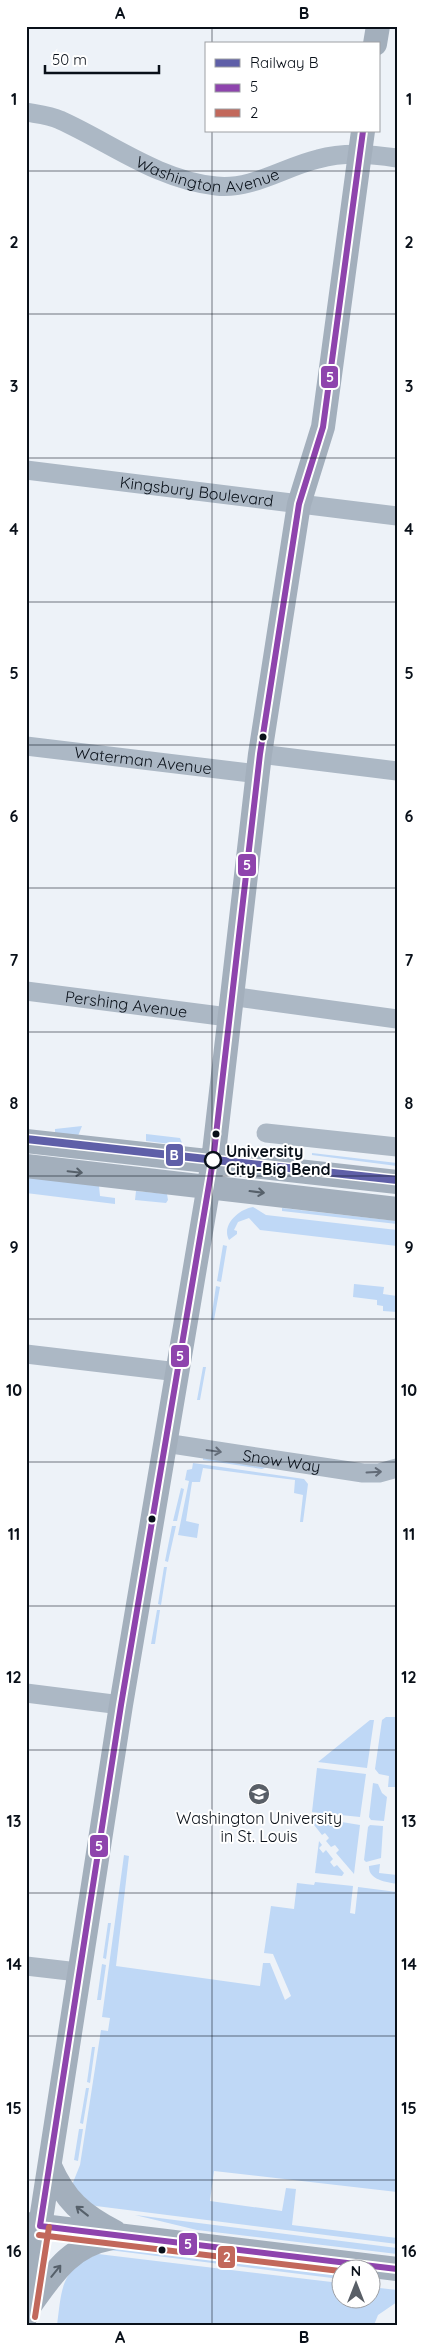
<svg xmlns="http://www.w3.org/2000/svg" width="423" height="2351" viewBox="0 0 423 2351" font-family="Quicksand,sans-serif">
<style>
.green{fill:#bfd8f6}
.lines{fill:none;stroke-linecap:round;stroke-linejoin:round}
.minor{stroke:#acb8c5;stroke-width:19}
.major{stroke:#a3afbc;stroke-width:24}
.bus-1-casing{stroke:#fff;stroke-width:10}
.bus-2-casing{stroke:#fff;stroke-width:10}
.bus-1{stroke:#8e44ad;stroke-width:6}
.bus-2{stroke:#c2685b;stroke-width:6}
.rail-1-casing{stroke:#fff;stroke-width:11}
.rail-1{stroke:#5f5fa8;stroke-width:8}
.oneway{stroke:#56606a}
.oneway2{stroke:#636c78}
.grid{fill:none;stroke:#091019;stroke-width:1;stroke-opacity:0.55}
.bus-dot{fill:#091019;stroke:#fff;stroke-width:2}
.stop-dot{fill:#fff;stroke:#091019;stroke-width:2.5}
.labels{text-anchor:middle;stroke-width:4;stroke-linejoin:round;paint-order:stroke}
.street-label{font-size:16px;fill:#091019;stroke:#fff}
.stop-label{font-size:16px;font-weight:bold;fill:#091019;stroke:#fff;text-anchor:start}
.poi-label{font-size:16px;fill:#091019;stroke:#fff}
.line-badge{stroke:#fff;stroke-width:2}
.badge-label{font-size:14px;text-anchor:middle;font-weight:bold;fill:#fff}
.neatline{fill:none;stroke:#091019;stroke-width:2}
.grid-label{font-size:16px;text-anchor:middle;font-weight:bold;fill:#091019}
</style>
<rect width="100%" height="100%" fill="#edf2f8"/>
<path class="green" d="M 82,1126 L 78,1136 L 55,1134 L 55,1129 Z
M 146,1134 L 180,1138 L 182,1143 L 179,1145 L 146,1141 Z
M 312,1153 L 397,1163 L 397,1166 L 312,1155 Z
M 26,1175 L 99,1186 L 100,1196 L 115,1198 L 115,1204 L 26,1193 Z
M 136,1191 L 167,1194 L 168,1200 L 166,1203 L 135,1200 Z
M 253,1207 L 266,1215 L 397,1230 L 397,1246 L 260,1230 L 249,1218 L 238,1222 L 234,1230 L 237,1231 L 237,1234 L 229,1240 C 221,1225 239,1209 253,1207 Z
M 282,1208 L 397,1221 L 397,1224 L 282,1211 Z
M 223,1245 L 227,1246 L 221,1282 L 217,1281 Z
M 354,1284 L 384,1287 L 383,1294 L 397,1296 L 397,1312 L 383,1311 L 383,1306 L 377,1305 L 377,1300 L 353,1297 Z
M 216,1286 L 220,1287 L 214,1320 L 211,1320 Z
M 203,1367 L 206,1367 L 200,1400 L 197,1400 Z
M 203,1458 L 267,1467 L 262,1469 L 203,1460 Z
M 193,1463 L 304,1479 L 308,1484 L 303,1522 L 300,1522 L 303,1495 L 294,1493 L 295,1480 L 203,1468 L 200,1482 L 192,1482 L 186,1521 L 199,1524 L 197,1538 L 178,1535 L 189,1481 L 185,1480 L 187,1470 L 192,1469 Z
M 181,1488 L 184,1489 L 177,1521 L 173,1521 Z
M 172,1526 L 176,1526 L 168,1562 L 165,1561 Z
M 164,1567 L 167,1567 L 161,1605 L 158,1604 Z
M 157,1610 L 160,1610 L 155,1644 L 151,1644 Z
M 397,1706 L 397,1787 L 388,1787 L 389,1776 L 379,1774 L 375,1769 L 382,1720 L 386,1717 L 395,1717 Z
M 370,1720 L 374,1720 L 367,1768 L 318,1762 Z
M 317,1768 L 366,1774 L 360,1817 L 312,1812 Z
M 373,1783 L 378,1784 L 382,1793 L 387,1797 L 384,1821 L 371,1820 L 369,1817 Z
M 311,1817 L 360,1825 L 354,1874 L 336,1853 L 339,1850 L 335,1845 L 331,1847 L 326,1841 L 329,1838 L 325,1833 L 322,1835 L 311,1821 Z
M 370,1825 L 383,1826 L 381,1858 L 366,1862 L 364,1860 L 368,1827 Z
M 319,1841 L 322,1845 L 319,1848 L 323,1853 L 326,1850 L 333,1859 L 330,1862 L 334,1867 L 337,1865 L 344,1873 L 342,1876 L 315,1873 Z
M 124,1855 L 129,1856 L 116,1966 L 260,1986 L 263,1963 L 270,1963 L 285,2000 L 291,1996 L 273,1954 L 264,1953 L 271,1906 L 294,1909 L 297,1883 L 314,1885 L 315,1882 L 353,1886 L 350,1913 L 355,1914 L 358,1887 L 397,1892 L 397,2192 L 214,2171 L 210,2201 L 282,2211 L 286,2188 L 296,2189 L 292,2225 L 397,2238 L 397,2244 L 96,2206 L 92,2205 L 72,2185 L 80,2165 L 101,2030 L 108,2031 L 110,2018 L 102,2017 Z
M 380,1864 L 379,1873 L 397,1875 L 397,1884 C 386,1882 368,1880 369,1866 Z
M 108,1923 L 111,1923 L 106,1959 L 103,1958 Z
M 102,1964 L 106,1965 L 101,2000 L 97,2000 Z
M 92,2047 L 95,2047 L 90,2083 L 87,2082 Z
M 86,2088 L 89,2088 L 83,2124 L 80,2123 Z
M 79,2129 L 83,2129 L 78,2161 L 74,2160 Z
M 135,2215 L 397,2248 L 397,2254 L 197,2230 Z
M 117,2248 L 340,2275 L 340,2279 L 109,2250 Z
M 98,2254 L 340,2283 L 340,2298 L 370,2298 L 371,2287 L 397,2290 L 397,2302 L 378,2315 L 374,2325 L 57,2325 C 62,2289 60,2269 98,2254 Z"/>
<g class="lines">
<g class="minor">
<path id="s1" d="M 26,112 C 37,114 50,115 60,120 C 111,143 158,180 216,186 C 252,190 284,167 318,159 C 344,152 370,154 397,158"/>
<path id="s2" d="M 26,470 L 397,516"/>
<path id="s3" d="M 26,746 L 258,774"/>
<path d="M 260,754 L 397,771"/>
<path id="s4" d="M 26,991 L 228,1017"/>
<path d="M 230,996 L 397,1019"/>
<path d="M 266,1133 L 397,1147"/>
<path d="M 26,1354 L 178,1372"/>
<path id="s5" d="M 165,1443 L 363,1473 L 379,1473 L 397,1468"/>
<path d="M 26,1693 L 121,1705"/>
<path d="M 26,1966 L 78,1972"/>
</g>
<path class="major" d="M 375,44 L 378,26
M 26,1141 L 397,1182
M 26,1166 L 397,1209
M 50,2166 C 65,2200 82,2215 115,2232
M 26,2224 L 397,2269
M 29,2307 C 53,2274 69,2246 112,2238
M 26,2316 L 121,1705 L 213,1161 L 260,754 L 299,504 L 323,427 L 363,131"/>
<g class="bus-1-casing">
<path id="bus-1" d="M 363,131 L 323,427 L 299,504 L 260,754 L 213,1161 L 121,1705 L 40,2226 L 397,2269"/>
</g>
<g class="bus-2-casing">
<path id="bus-2" d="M 39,2235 L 340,2271
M 35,2317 L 49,2227"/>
</g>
<use href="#bus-1" class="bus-1"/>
<use href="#bus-2" class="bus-2"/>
<g class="rail-1-casing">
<path id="rail-1" d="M 26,1139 L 397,1180"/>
</g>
<use href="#rail-1" class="rail-1"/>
</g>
<defs><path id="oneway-shaft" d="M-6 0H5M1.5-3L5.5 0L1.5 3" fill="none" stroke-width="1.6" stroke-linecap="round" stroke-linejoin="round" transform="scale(1.25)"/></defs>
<g class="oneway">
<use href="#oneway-shaft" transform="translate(75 1172) rotate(6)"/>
<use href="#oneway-shaft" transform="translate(257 1192) rotate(7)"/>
<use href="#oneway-shaft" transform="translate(82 2211) rotate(-142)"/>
<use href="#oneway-shaft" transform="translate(56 2271) rotate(-51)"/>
</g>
<g class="oneway2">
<use href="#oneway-shaft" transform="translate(214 1451) rotate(8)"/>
<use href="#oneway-shaft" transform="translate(374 1472) rotate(-3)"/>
</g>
<path class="grid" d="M 212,26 L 212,44M 212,131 L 212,2325M 26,171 L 397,171M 26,314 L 397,314M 26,458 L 397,458M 26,602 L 397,602M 26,745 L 397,745M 26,888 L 397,888M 26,1032 L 397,1032M 26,1176 L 397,1176M 26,1319 L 397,1319M 26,1462 L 397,1462M 26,1606 L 397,1606M 26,1750 L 397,1750M 26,1893 L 397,1893M 26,2036 L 397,2036M 26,2180 L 397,2180"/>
<defs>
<g id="university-disc" transform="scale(1.125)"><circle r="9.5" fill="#595f67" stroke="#fff"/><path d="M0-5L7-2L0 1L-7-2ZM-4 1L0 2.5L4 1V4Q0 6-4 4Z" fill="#fff"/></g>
</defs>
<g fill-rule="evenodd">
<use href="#university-disc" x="259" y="1794"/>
</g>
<g class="bus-dot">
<circle cx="263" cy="737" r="4.5"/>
<circle cx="216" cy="1134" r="4.5"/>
<circle cx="152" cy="1519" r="4.5"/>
<circle cx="162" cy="2250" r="4.5"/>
</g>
<circle class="stop-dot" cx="213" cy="1160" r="8"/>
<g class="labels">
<g class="street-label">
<text dy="6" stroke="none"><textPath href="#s1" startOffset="196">Washington Avenue</textPath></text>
<text dy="6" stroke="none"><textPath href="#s2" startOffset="172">Kingsbury Boulevard</textPath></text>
<text dy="6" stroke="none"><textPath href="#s3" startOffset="118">Waterman Avenue</textPath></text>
<text dy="6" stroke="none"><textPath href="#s4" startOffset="101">Pershing Avenue</textPath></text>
<text dy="6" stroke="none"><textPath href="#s5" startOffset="118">Snow Way</textPath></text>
</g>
<g class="stop-label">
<text x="226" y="1157">University<tspan x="226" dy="18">City-Big Bend</tspan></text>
</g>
<g class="poi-label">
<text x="259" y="1824">Washington University<tspan x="259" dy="18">in St. Louis</tspan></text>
</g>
</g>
<g class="line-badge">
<rect x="320" y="365" width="19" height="24" rx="5" fill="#8e44ad"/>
<rect x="237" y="853" width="20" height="24" rx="5" fill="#8e44ad"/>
<rect x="165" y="1143" width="19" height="24" rx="5" fill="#5f5fa8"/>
<rect x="170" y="1344" width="20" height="24" rx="5" fill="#8e44ad"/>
<rect x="89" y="1834" width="20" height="24" rx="5" fill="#8e44ad"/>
<rect x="178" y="2232" width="20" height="24" rx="5" fill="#8e44ad"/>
<rect x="217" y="2245" width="19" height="24" rx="5" fill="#c2685b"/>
</g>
<g class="badge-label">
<text x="330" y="382">5</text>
<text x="247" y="870">5</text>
<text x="174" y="1160">B</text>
<text x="180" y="1361">5</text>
<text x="99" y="1851">5</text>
<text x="188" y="2249">5</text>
<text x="227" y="2262">2</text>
</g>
<rect width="423" height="2351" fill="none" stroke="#ffffff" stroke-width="55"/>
<rect x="205" y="42" width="175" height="90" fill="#ffffff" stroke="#9d9fa3"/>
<rect x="215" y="59" width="25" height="8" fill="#5f5fa8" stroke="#9d9fa3"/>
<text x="250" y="68" font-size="15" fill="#091019">Railway B</text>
<rect x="215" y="84" width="25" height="8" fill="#8e44ad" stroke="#9d9fa3"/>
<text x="250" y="92" font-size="15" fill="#091019">5</text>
<rect x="215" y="109" width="25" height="8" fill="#c2685b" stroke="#9d9fa3"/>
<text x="250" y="118" font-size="15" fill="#091019">2</text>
<g transform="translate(356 2284)"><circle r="24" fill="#ffffff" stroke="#9d9fa3"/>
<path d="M0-4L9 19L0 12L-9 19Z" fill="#595f67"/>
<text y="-8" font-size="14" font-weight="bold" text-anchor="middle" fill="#091019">N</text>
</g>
<path d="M45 65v8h114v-8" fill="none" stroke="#091019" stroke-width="2.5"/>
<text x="52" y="65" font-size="15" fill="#091019" stroke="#ffffff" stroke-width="4" paint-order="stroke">50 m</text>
<rect x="28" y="28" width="368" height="2296" class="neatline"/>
<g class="grid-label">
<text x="120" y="19">A</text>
<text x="304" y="19">B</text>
<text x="14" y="105">1</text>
<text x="409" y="105">1</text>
<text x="14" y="248">2</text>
<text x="409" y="248">2</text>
<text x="14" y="392">3</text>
<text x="409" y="392">3</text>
<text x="14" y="535">4</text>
<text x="409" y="535">4</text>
<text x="14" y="679">5</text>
<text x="409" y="679">5</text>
<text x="14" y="822">6</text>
<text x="409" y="822">6</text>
<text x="14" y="966">7</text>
<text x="409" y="966">7</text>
<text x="14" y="1109">8</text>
<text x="409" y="1109">8</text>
<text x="14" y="1253">9</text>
<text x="409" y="1253">9</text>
<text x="14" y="1396">10</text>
<text x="409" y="1396">10</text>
<text x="14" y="1540">11</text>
<text x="409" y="1540">11</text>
<text x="14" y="1683">12</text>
<text x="409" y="1683">12</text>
<text x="14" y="1827">13</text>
<text x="409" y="1827">13</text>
<text x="14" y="1970">14</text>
<text x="409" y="1970">14</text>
<text x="14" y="2114">15</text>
<text x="409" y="2114">15</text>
<text x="14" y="2257">16</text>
<text x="409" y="2257">16</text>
<text x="120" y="2343">A</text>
<text x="304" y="2343">B</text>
</g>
</svg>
